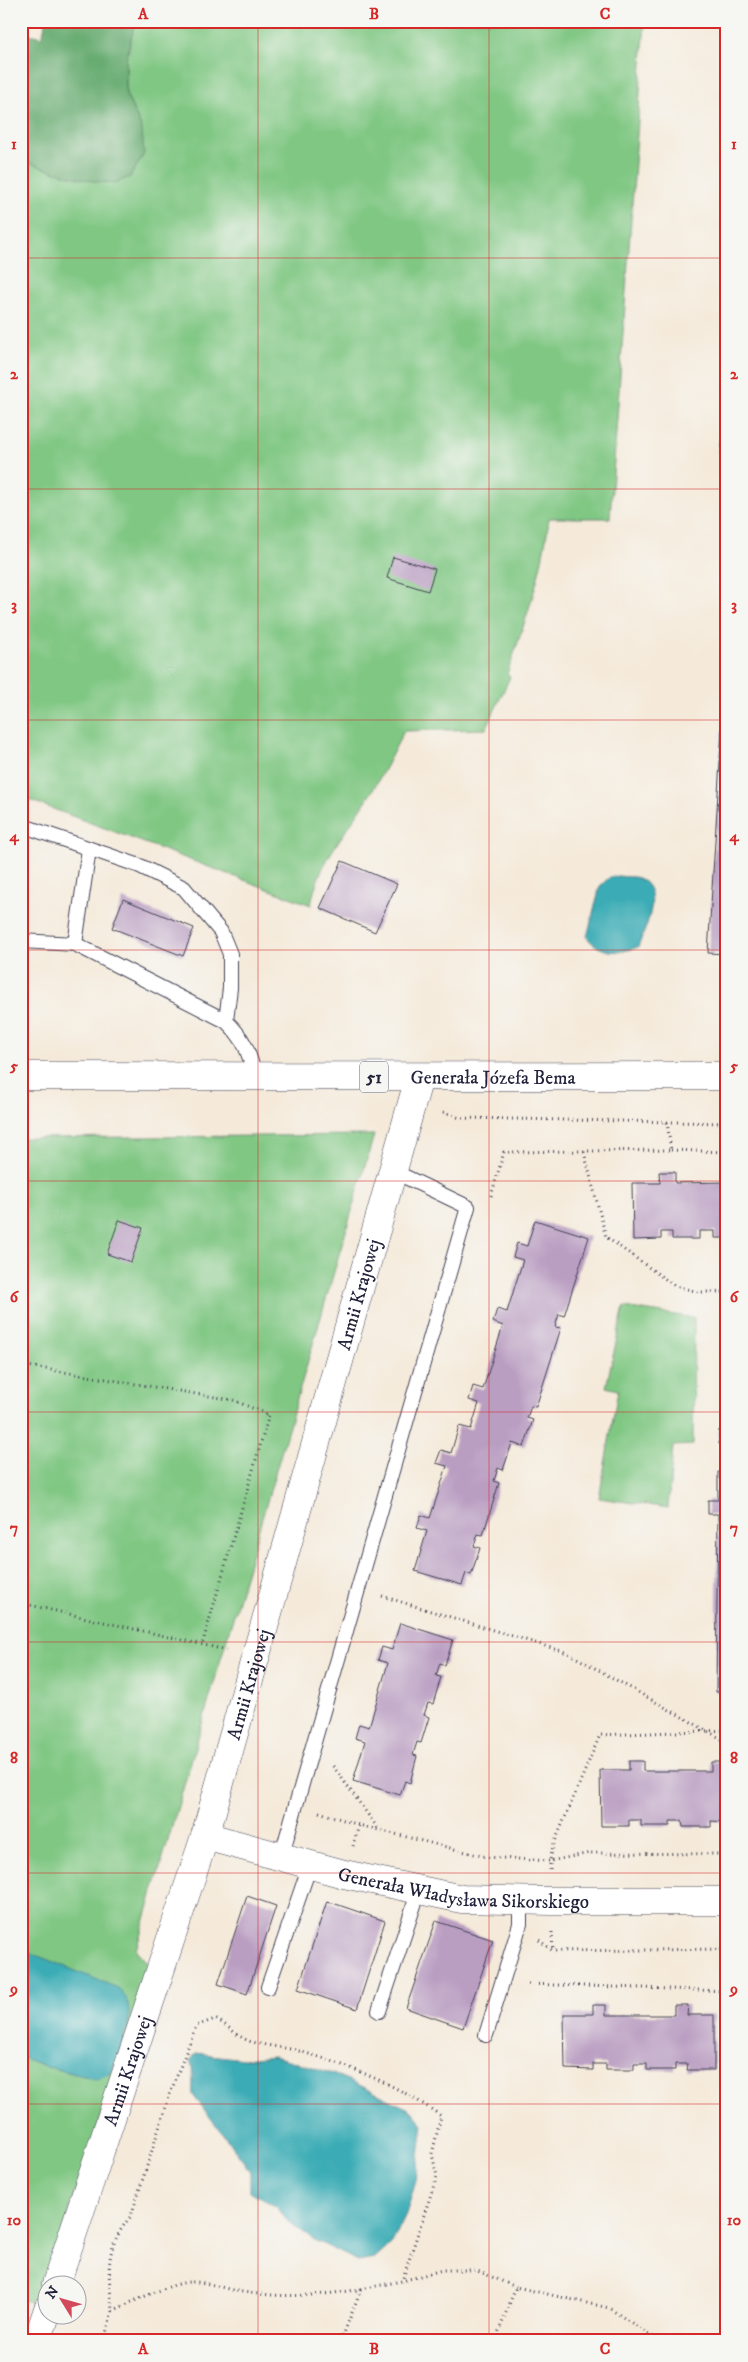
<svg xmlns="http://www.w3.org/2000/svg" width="748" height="2362" viewBox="0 0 748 2362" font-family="'IM FELL DW Pica',serif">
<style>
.green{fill:#80c783;stroke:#51745f}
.forest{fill:#68ac71;stroke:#456756}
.water{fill:#3aacb5;stroke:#2e6778}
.building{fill:#ba9ec2}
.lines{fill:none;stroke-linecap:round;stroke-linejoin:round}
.lane-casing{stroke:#424053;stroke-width:16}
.street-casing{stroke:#424053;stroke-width:29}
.primary-casing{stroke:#424053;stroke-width:29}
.path{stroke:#424053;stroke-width:3;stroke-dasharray:1 4;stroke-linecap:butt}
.lane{stroke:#fff;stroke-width:14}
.street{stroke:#fff;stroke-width:28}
.primary{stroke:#fff;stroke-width:28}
.grid{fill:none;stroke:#d62828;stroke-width:1;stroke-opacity:0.55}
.labels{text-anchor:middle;stroke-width:5;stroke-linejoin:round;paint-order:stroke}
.shield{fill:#f6f6f2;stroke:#626272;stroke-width:1}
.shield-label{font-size:18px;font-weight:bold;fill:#22223b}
.street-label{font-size:19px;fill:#22223b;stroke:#f6f6f2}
.neatline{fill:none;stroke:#d62828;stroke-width:2}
.grid-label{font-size:16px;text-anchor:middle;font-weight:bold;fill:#d62828}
</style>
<rect width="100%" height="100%" fill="#f6f6f2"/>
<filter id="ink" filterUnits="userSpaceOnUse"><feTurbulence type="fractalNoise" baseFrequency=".02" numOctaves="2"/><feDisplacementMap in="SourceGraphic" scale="10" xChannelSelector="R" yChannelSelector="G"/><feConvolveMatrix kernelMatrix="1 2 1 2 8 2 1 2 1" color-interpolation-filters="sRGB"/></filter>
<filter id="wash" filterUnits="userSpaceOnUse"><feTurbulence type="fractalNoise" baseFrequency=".0096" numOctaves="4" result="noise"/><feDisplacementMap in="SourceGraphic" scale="20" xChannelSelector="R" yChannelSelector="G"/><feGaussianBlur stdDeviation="1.12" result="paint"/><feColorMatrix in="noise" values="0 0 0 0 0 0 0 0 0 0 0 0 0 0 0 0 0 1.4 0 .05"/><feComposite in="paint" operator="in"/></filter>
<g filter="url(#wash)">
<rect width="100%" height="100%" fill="#f5eada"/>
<path class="green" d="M 135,21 L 645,21 L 610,518 L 549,518 C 543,572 525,622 507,674 L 510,677 L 486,729 L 404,731 C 394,750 385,769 374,788 C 352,827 318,859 311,905 L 21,797 L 21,159 C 49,172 83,178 113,183 L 142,129 L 126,94 L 126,60 Z
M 374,1135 L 136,1950 L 151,1967 L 38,2305 L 21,2299 L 21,1138 Z
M 624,1307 L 694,1318 L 693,1445 L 673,1446 L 668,1508 L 599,1498 L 618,1390 L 606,1387 Z"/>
<path class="forest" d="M 46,21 L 135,21 L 126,60 L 126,94 L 142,129 L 144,154 L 130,177 C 125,179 118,183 112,183 C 86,182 44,170 21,159 L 21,32 L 42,37 Z"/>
<path class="water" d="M 618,876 C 624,877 633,876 638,878 C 665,890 645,929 638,947 C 620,954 599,954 587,937 L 600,886 L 610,877 Z
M 21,1949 L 118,1988 C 143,2007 119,2048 111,2073 L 96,2079 L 47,2067 L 21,2057 Z
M 196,2053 L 243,2059 L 274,2056 L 313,2067 L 349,2080 L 411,2110 L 423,2124 L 416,2181 L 406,2214 L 392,2243 L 376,2258 L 358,2261 L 316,2241 L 287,2221 L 278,2208 L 250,2191 L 250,2172 L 243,2160 L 193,2095 C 191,2082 196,2071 191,2060 Z"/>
<g id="blocks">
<path class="building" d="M 724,424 L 727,425 L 727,455 L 721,455 Z
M 393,557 L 435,569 L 428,591 L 387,578 Z
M 725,682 L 727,683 L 727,954 L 708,953 Z
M 342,861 L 397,884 L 375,932 L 320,908 Z
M 123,899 L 194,928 L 183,956 L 112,928 Z
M 659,1172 L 675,1172 L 675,1183 L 727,1182 L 727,1238 L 715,1238 L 715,1231 L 699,1231 L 699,1239 L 672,1239 L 672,1232 L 661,1232 L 661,1239 L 633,1240 L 632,1183 L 660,1183 Z
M 119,1220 L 143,1228 L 131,1262 L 107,1254 Z
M 535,1220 L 589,1237 L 564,1316 L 559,1314 L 555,1327 L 561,1328 L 536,1407 L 531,1406 L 527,1418 L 533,1420 L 524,1447 L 512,1443 L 503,1470 L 498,1468 L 494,1481 L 499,1483 L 483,1535 L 478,1534 L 474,1546 L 480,1548 L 471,1575 L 466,1573 L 462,1585 L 415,1571 L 427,1531 L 417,1528 L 421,1515 L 430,1518 L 447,1466 L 436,1463 L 441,1450 L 451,1453 L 459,1426 L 471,1429 L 479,1403 L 469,1400 L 473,1386 L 483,1389 L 503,1326 L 493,1322 L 497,1309 L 507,1312 L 523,1260 L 513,1257 L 517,1243 L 527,1246 Z
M 720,1348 L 727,1348 L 727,1362 L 719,1362 Z
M 719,1430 L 727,1430 L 727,1444 L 719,1444 Z
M 718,1472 L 727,1472 L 727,1692 L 716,1692 L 718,1514 L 708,1514 L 708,1500 L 718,1500 Z
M 400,1623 L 453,1640 L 445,1665 L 440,1663 L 436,1676 L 441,1677 L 433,1704 L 428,1703 L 424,1715 L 429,1717 L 421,1743 L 417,1742 L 413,1755 L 417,1756 L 410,1783 L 405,1781 L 400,1795 L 353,1781 L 365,1741 L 355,1738 L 359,1724 L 369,1727 L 388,1663 L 378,1660 L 382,1647 L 392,1650 Z
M 629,1761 L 643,1761 L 643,1771 L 711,1771 L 711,1762 L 725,1762 L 725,1771 L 727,1771 L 727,1827 L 724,1827 L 724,1822 L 711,1821 L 711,1827 L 683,1827 L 682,1821 L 670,1821 L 670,1826 L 641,1826 L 641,1820 L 629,1820 L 629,1826 L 601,1826 L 600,1770 L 629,1770 Z
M 247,1896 L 276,1906 L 247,1994 L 218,1984 Z
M 327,1901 L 385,1921 L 357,2009 L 298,1989 Z
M 436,1921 L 493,1940 L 463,2028 L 406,2008 Z
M 593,2005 L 606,2005 L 606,2015 L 674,2015 L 674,2005 L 688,2005 L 687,2015 L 714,2015 L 714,2070 L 687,2070 L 688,2064 L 675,2064 L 675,2070 L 647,2070 L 647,2064 L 634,2064 L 634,2070 L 606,2070 L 606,2064 L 593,2064 L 593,2070 L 565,2069 L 564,2014 L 593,2014 Z"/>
</g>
</g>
<g filter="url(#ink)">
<use href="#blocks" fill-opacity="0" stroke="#424053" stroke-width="1"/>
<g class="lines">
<g class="lane-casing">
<path id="lane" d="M 21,825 L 140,866 L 184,888 L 221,932 L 230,954 L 230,988 L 226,1021
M 21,941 L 75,944 L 226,1021 C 245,1039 248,1051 255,1075
M 75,944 L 89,849
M 281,1857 L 468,1207 L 393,1171
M 268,1987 L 310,1865
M 379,2011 L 419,1890
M 486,2035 L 520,1924 L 520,1900"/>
</g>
<g class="street-casing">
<g id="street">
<path id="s1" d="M 205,1836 L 344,1874 L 462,1899 L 552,1901 L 727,1901"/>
<path id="s2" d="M 56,2284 L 205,1836 L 419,1078"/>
<path d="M 37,2341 L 48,2309"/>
</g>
</g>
<g class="primary-casing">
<g id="primary">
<path id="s3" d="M 21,1076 C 256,1075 492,1078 727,1076"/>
</g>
</g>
<path class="path" d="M 443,1112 L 460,1118 L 727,1123
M 671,1150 L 727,1152
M 584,1152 L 606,1237 L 675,1286 L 699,1292 L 727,1292
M 491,1196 L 504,1152 L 671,1150 L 667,1122
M 21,1365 L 233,1400 L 269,1415 L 202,1645
M 382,1596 L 568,1653 L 727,1742
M 21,1603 L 226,1650
M 727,1730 L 600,1735 L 553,1846 L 550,1861 L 590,1853 L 727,1854
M 333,1766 L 379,1830
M 319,1812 L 359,1825
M 353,1846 L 359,1825 L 486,1857 L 550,1861 L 550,1871
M 552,1932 L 553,1951
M 539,1940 L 553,1951 L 727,1949
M 528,1984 L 727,1991
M 361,2289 L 402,2281 L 442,2270 L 475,2270 L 516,2287
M 104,2341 L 112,2311
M 341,2341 L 361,2289 C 321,2296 283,2298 243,2292 C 226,2290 208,2281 191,2282 C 173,2282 130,2303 112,2311 C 109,2269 103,2250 131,2216 L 170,2094 L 196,2026 L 215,2019 C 227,2024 235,2035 247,2040 C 257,2045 285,2047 299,2051 C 349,2065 398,2085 441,2116 L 432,2154 L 437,2176 L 402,2281
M 495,2341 L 516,2287 L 609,2308 L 659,2341"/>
<use href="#lane" class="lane"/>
<use href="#street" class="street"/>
<use href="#primary" class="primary"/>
</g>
</g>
<path class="grid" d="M 258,21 L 258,2341M 489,21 L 489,2341M 21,258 L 727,258M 21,489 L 727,489M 21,720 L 727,720M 21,950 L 727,950M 21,1181 L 727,1181M 21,1412 L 727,1412M 21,1642 L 727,1642M 21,1873 L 727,1873M 21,2104 L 727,2104"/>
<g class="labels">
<rect class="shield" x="360" y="1061.5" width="28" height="31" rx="4"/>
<g class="shield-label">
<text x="374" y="1083">51</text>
</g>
<g class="street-label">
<text dy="7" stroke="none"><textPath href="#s3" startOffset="472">Generała Józefa Bema</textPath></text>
<text dy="7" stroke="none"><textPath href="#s2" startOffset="1035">Armii Krajowej</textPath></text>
<text dy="7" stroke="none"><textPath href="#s2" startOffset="630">Armii Krajowej</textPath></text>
<text dy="7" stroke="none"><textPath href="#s1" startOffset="265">Generała Władysława Sikorskiego</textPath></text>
<text dy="7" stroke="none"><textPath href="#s2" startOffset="225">Armii Krajowej</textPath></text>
</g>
</g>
<rect width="748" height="2362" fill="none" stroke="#f6f6f2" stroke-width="55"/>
<g transform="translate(62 2300) rotate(307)"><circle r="24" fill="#f6f6f2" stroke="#a1a1a9"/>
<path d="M0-4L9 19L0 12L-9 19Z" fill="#d1495b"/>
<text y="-8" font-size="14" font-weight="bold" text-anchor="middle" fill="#22223b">N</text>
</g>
<rect x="28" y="28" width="692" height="2306" class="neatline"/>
<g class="grid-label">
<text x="143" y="19">A</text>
<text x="374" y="19">B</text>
<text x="605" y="19">C</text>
<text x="14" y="149">1</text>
<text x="734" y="149">1</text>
<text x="14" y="379">2</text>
<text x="734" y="379">2</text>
<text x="14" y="610">3</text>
<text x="734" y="610">3</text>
<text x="14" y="841">4</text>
<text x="734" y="841">4</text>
<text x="14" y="1071">5</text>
<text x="734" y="1071">5</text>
<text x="14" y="1302">6</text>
<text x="734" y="1302">6</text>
<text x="14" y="1533">7</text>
<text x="734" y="1533">7</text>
<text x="14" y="1763">8</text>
<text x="734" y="1763">8</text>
<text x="14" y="1994">9</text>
<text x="734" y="1994">9</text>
<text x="14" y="2225">10</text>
<text x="734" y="2225">10</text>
<text x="143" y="2354">A</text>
<text x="374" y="2354">B</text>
<text x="605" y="2354">C</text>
</g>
</svg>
